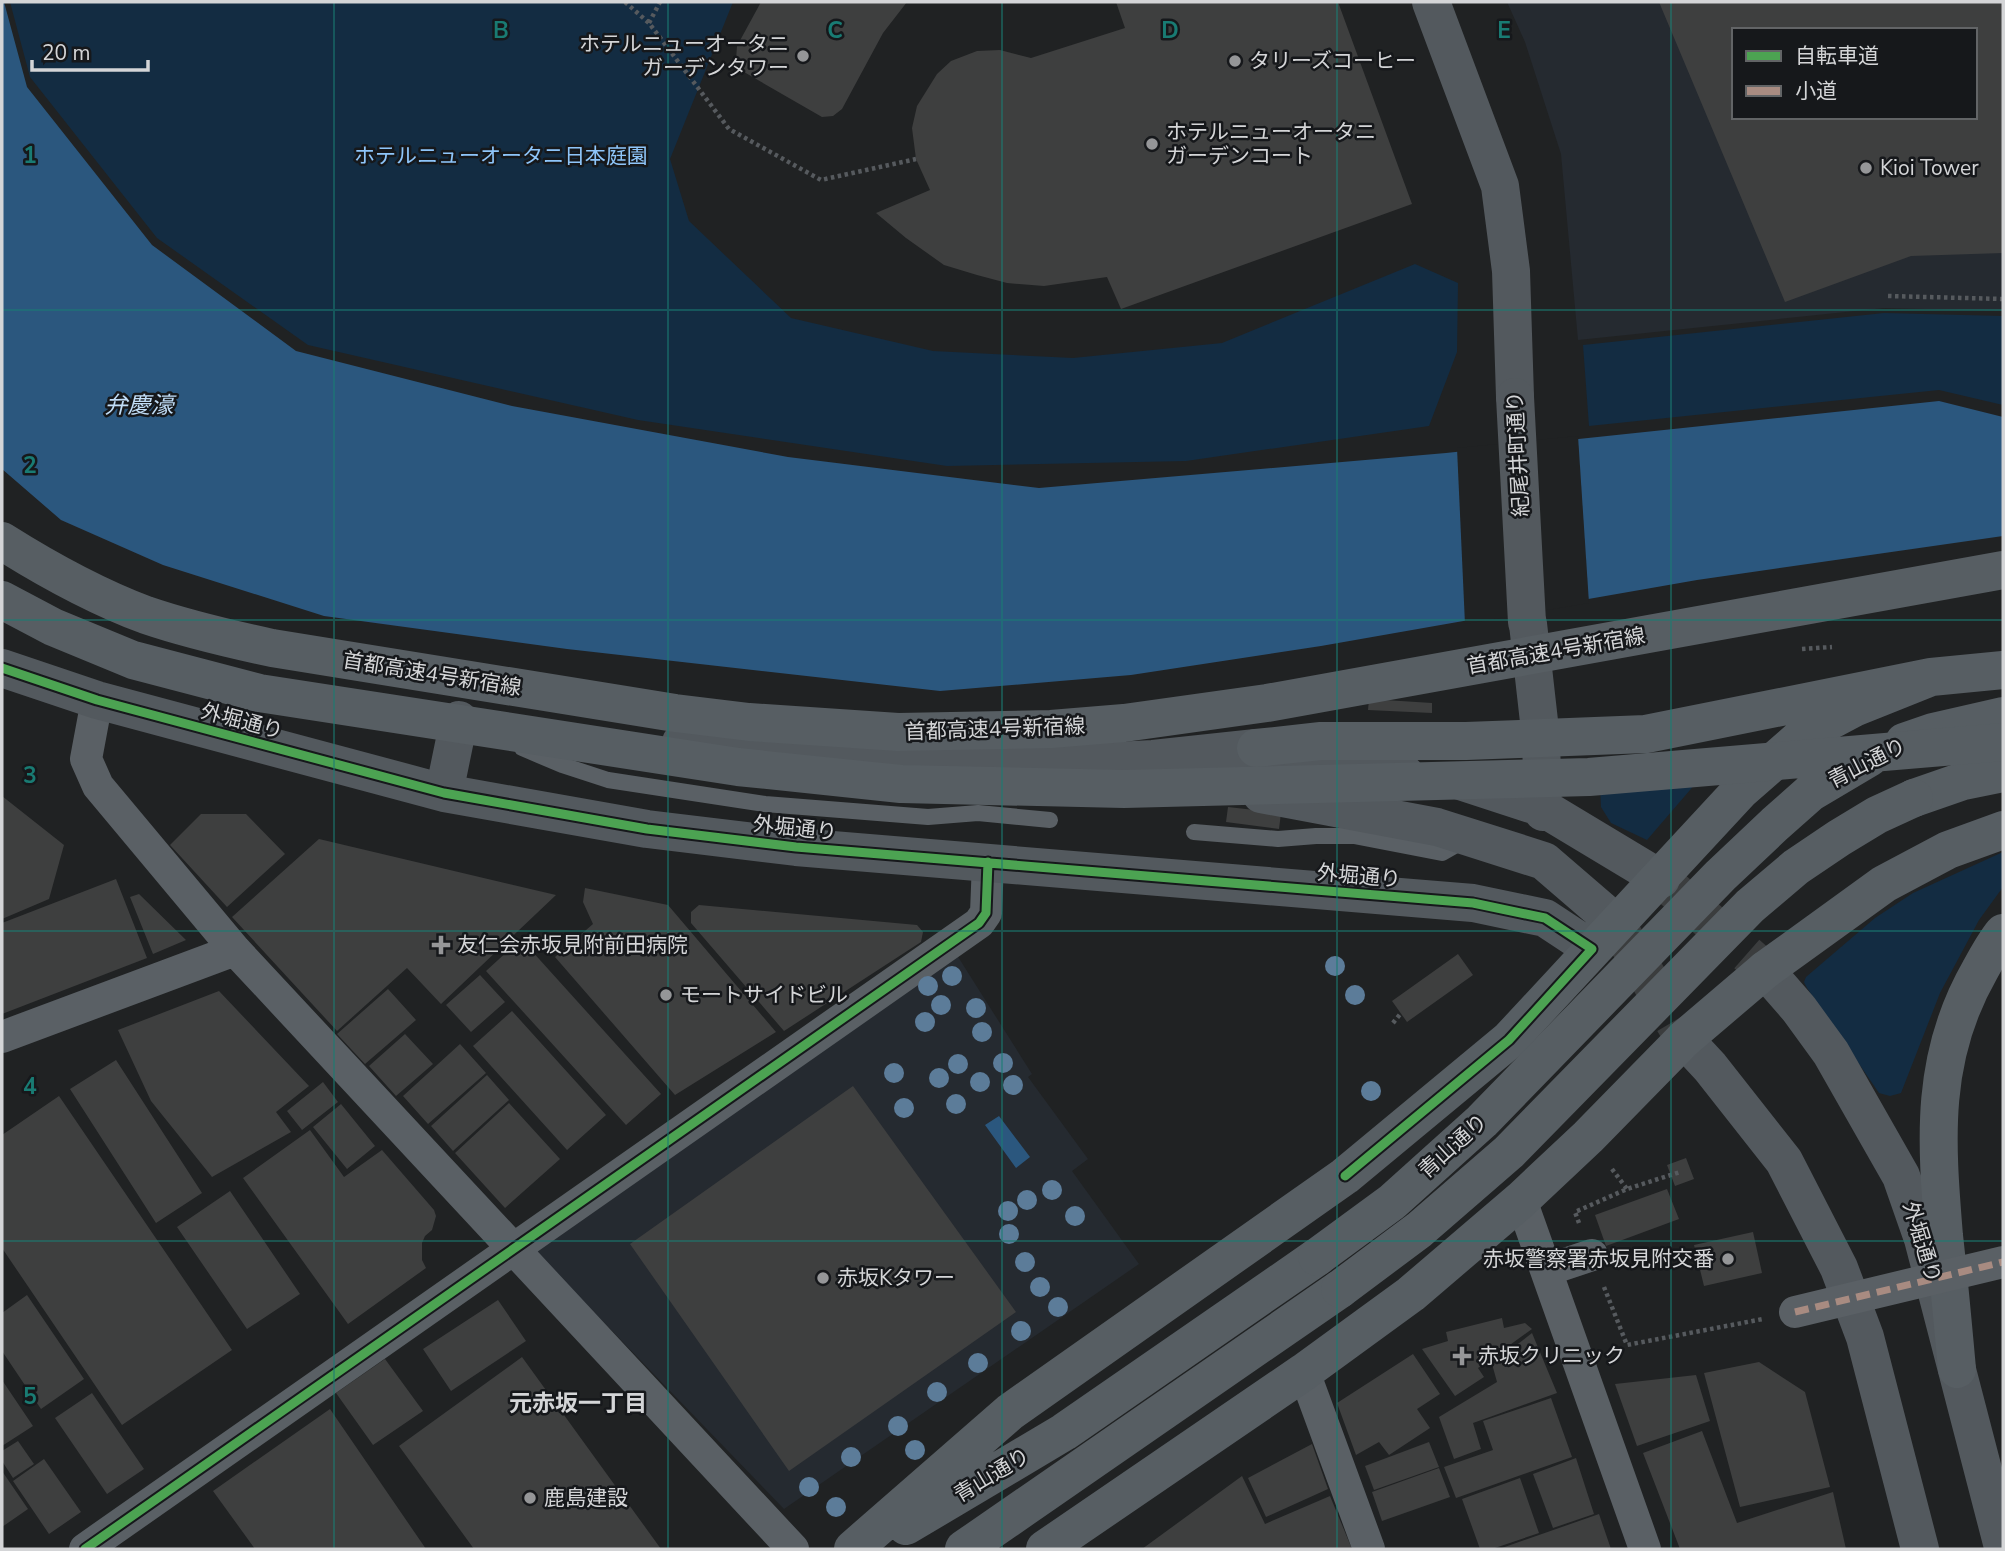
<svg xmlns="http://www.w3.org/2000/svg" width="2005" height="1551" viewBox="0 0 2005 1551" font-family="'Nunito Sans','Noto Sans JP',sans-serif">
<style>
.built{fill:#252a30;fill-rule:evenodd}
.green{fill:#132c42}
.water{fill:#2b577e}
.pier{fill:#202223}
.building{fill:#3e3f3f;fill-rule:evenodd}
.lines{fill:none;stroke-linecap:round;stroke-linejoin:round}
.secondary-tunnel{stroke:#3b3d3e;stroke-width:38;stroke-dasharray:38 19;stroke-linecap:butt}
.path{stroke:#565a5e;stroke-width:4.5;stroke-dasharray:3.5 3.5;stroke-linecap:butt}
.lane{stroke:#5a6065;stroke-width:16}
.street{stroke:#5a6065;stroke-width:32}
.secondary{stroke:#53595e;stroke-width:38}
.highway{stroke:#575e63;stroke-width:38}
.street-bridge{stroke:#5a6065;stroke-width:32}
.secondary-bridge{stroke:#53595e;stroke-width:38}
.highway-bridge{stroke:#575e63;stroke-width:38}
.quiet{stroke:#a88b81;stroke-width:7;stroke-dasharray:14 7;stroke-linecap:butt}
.cycleway-casing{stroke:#16181b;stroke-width:13}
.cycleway{stroke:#4ca352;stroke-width:9}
.tree{fill:#5c7c99}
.grid{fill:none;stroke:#197b73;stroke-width:2;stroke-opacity:0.55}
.poi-dot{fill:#959698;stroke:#16181b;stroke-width:2.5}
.labels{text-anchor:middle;stroke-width:5;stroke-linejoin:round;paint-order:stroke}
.poi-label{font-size:21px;fill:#d4d5d7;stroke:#16181b;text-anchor:start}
.park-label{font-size:21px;fill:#8ec5f9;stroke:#16181b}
.street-label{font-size:21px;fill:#d4d5d7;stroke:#16181b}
.water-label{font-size:23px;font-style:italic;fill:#c1ddf7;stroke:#16181b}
.neighbourhood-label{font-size:23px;font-weight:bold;fill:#d4d5d7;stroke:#16181b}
.grid-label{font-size:23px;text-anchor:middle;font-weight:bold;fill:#197b73;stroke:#16181b;stroke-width:5;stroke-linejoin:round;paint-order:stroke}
</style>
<rect width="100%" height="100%" fill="#202223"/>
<path class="built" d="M 1507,2 L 2003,2 L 2003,311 L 1884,308 L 1578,340 L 1561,154 L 1525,42 ZM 1734,30 L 1975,30 L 1975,117 L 1734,117 Z
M 955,952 L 1032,1074 L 1028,1077 L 1088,1159 L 1072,1171 L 1139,1264 L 784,1509 L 533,1249 Z"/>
<path class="green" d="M 10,2 L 733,2 L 670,159 L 689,221 L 791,318 L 933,351 L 1073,358 L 1222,343 L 1415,264 L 1458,283 L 1457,352 L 1429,426 L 1186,461 L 947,466 L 638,420 L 308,345 L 157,238 L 30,77 Z
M 1884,313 L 2003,316 L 2003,405 L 1939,390 L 1589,426 L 1583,345 Z
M 1727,747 L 1647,840 L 1611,823 L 1601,807 L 1599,761 Z
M 2003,852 L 2003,887 L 1979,920 L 1940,993 L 1901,1093 L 1890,1096 L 1879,1093 L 1807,988 L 1804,982 L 1806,977 L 1875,918 L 1913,893 Z"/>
<path class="water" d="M 2,2 L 4,2 L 27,87 L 152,245 L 296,351 L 512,406 L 788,457 L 1039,488 L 1446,453 L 1939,401 L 2003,417 L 2003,536 L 1697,580 L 1321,646 L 1131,675 L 940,691 L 567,649 L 324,616 L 163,565 L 61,520 L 2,469 Z
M 999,1116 L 1030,1157 L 1016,1168 L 985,1125 Z"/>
<path class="pier" d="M 1578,436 L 1589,603 L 1465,624 L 1457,448 Z"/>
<path class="building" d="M 761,2 L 907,2 L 883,33 L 842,109 L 833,116 L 822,117 L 744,72 L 739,66 L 736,60 L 737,46 Z
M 1116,2 L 1338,2 L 1412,204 L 1121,309 L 1107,277 L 1044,286 L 1007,283 L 977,275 L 944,265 L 906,238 L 876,213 L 930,190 L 916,159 L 912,128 L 917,106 L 937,74 L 951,61 L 977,51 L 1000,50 L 1031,58 L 1125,28 Z
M 1659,2 L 2003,2 L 2003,253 L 1911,256 L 1785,302 ZM 1734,30 L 1975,30 L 1975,117 L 1734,117 Z
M 1369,699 L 1432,703 L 1432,713 L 1368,710 Z
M 2,796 L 64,845 L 49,899 L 2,919 Z
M 1228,807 L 1281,813 L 1279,829 L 1226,822 Z
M 201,814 L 246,814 L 285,854 L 227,907 L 170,845 Z
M 319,839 L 556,895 L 441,1004 L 407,968 L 337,1031 L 232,917 Z
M 116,879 L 147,958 L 2,1014 L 2,923 Z
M 585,888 L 668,905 L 776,1032 L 675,1095 L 555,957 L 593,924 L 583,902 Z
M 139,894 L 186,940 L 153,954 L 130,897 Z
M 699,905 L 917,925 L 923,932 L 921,942 L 784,1031 L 691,923 L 691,912 Z
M 521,939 L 661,1094 L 626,1125 L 486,971 Z
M 1458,954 L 1473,975 L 1407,1022 L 1392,1001 Z
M 480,975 L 505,1002 L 471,1032 L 446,1005 Z
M 388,989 L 416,1020 L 365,1064 L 337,1034 Z
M 219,991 L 309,1086 L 276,1112 L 291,1132 L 212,1177 L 151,1101 L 118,1030 Z
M 512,1011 L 606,1115 L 567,1150 L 473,1046 Z
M 405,1034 L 433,1064 L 396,1096 L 369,1066 Z
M 460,1044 L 486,1073 L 428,1124 L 403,1096 Z
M 116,1060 L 202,1193 L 156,1223 L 70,1089 Z
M 487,1075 L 509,1100 L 453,1151 L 431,1126 Z
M 323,1082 L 338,1102 L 302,1130 L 287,1111 Z
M 853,1086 L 1016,1312 L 789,1471 L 630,1244 Z
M 59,1096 L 232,1350 L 122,1425 L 2,1248 L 2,1135 Z
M 509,1103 L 560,1159 L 505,1208 L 455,1153 Z
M 341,1104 L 375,1146 L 347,1169 L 313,1127 Z
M 310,1130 L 344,1177 L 382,1150 L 434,1210 L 436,1216 L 432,1230 L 425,1236 L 422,1243 L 422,1260 L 426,1268 L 348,1324 L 243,1178 Z
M 1686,1158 L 1694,1179 L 1675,1186 L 1667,1165 Z
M 1667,1189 L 1679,1219 L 1606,1246 L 1595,1215 Z
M 230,1191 L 300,1294 L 247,1329 L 177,1227 Z
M 1753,1232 L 1762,1273 L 1704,1286 L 1694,1245 Z
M 27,1295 L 84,1379 L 41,1409 L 2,1351 L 2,1313 Z
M 498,1300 L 526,1341 L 451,1391 L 423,1349 Z
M 1502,1318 L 1504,1328 L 1525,1323 L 1532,1329 L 1478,1368 L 1484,1377 L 1455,1396 L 1422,1349 L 1448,1341 L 1446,1332 Z
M 1532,1333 L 1557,1393 L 1473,1423 L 1481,1449 L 1454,1459 L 1439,1417 L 1497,1382 L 1492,1364 Z
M 1413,1354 L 1440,1394 L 1417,1409 L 1430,1428 L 1389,1455 L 1379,1442 L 1356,1455 L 1337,1403 Z
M 522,1357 L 661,1549 L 474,1549 L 399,1446 Z
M 385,1359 L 423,1411 L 373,1445 L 336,1393 Z
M 1759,1362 L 1805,1392 L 1830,1487 L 1740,1507 L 1704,1373 Z
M 1696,1375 L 1710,1421 L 1637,1446 L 1615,1384 Z
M 2,1380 L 33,1426 L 2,1446 Z
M 92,1393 L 144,1469 L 107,1494 L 55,1418 Z
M 1551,1398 L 1572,1457 L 1456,1498 L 1444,1467 L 1493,1450 L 1483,1421 Z
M 330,1409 L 426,1549 L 255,1549 L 213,1491 Z
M 1702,1431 L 1737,1523 L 1833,1492 L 1846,1549 L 1680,1549 L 1643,1453 Z
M 18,1441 L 34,1464 L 13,1478 L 2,1461 L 2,1451 Z
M 1429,1442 L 1439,1467 L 1374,1490 L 1365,1466 Z
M 1312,1444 L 1328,1489 L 1266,1517 L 1248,1478 Z
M 1576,1458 L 1594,1514 L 1553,1528 L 1533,1474 Z
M 44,1459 L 81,1512 L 49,1534 L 13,1481 Z
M 1439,1468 L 1450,1497 L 1382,1521 L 1372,1492 Z
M 2,1471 L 28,1509 L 2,1527 Z
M 1242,1476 L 1265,1524 L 1330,1496 L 1352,1549 L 1142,1549 Z
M 1520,1478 L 1539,1533 L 1492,1549 L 1480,1549 L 1462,1499 Z
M 1599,1514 L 1611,1549 L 1499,1549 Z"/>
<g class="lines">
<path class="secondary-tunnel" d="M 1661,879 L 1765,970
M 1616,923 L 1684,1039"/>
<path class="path" d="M 625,2 L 649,23 L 729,129 L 821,180 L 916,159
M 649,23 L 660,2
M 1888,296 L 2003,299
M 1802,649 L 1832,647
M 1393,1023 L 1401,1013
M 1612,1169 L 1627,1189
M 1579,1223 L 1575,1212 L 1627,1189 L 1680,1172
M 1604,1287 L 1627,1345 L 1763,1319"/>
<path class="lane" d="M 522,748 L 562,765 L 608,780 L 765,804 L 928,817 L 978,813 L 1050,820
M 1194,832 L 1278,839 L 1316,836 L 1354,836 L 1442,853 L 1463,841"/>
<path class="street" d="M 97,700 L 86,759 L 98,786 L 235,950 L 793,1549
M 2,1037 L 235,950
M 1521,1200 L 1645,1549
M 1559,1266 L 1592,1255
M 1304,1372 L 1369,1549
M 85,1549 L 979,923 L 986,913 L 988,862"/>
<path class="secondary" d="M 1431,2 L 1500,186 L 1511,271 L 1515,397
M 1528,624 L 1541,739 L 1543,812
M 2,668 L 97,700 L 444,793 L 647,829 L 796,847 L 1473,903 L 1545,918 L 1592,949
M 681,742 L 917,764 L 1026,766 L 1153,759 L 1256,748 L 1404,773
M 1463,782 L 1543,808 L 1661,879
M 444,793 L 459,720
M 1261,794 L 1437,827 L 1544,861 L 1616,923
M 1765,970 L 1799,1009 L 1831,1053 L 1901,1176 L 1923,1239 L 2003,1547
M 1684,1039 L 1710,1067 L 1784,1161 L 1839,1268 L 1865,1337 L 1920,1549"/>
<path class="highway" d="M 1904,742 L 1933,732 L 2003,716
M 1256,748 L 1321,741 L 1466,741 L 1646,734 L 1931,677 L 2003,670
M 1914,798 L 1963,781 L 2003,773
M 1957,1369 C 1953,1325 1949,1280 1944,1236 C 1936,1139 1930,1057 1980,970 C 1987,957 1994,944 2003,933
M 906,1526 L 1064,1432 L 1317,1257
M 853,1549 L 1010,1412 L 1345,1176 L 1509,1040 L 1740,791 L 1805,734 L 1856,707 L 1931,677
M 964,1549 L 1340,1289
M 1045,1549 L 1304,1372 L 1411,1294 L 1521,1200 L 1588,1137 L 1684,1039 L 1765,970 L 1884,884 L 1948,850 L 2003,830"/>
<path class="street-bridge" d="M 1795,1312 L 2003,1262"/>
<path class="secondary-bridge" d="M 1515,397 L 1527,622"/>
<path class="highway-bridge" d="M 2,541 C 48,570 95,596 146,615 C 187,629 230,639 272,648 L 675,713 L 749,722 L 898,732 L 1051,729 L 1124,723 L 1267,703 L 2003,570
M 2,600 L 53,627 L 133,660 L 259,693 L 738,767 L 901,784 L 1124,789 L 1589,777 L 2003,742
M 1317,1257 L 1392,1202 L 1482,1121 L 1720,876 L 1775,824 L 1810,793 L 1869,758
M 1340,1289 L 1419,1230 L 1509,1152 L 1750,906 L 1796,867 L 1839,838 L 1877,815 L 1914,798"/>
<path class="quiet" d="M 1559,1266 L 1592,1255
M 1795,1312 L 2003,1262"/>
<g class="cycleway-casing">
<path id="cycleway" d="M 2,668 L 97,700 L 444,793 L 647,829 L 796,847 L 1473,903 L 1545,918 L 1592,949 L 1509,1040 L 1345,1176
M 85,1549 L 979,923 L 986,913 L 988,862"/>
</g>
<use href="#cycleway" class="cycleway"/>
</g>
<g class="tree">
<circle cx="1335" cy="966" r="10"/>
<circle cx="952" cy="976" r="10"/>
<circle cx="928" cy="986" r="10"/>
<circle cx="1355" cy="995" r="10"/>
<circle cx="941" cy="1005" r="10"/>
<circle cx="976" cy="1008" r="10"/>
<circle cx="925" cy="1022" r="10"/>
<circle cx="982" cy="1032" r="10"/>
<circle cx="1003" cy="1063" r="10"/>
<circle cx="958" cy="1064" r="10"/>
<circle cx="894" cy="1073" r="10"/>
<circle cx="939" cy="1078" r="10"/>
<circle cx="980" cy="1082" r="10"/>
<circle cx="1013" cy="1085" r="10"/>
<circle cx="1371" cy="1091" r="10"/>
<circle cx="956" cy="1104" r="10"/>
<circle cx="904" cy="1108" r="10"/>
<circle cx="1052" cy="1190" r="10"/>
<circle cx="1027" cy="1200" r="10"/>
<circle cx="1008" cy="1211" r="10"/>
<circle cx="1075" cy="1216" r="10"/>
<circle cx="1009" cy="1234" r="10"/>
<circle cx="1025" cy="1262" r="10"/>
<circle cx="1040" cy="1287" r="10"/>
<circle cx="1058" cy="1307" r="10"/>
<circle cx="1021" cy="1331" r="10"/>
<circle cx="978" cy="1363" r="10"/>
<circle cx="937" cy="1392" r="10"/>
<circle cx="898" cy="1426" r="10"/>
<circle cx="915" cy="1450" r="10"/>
<circle cx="851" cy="1457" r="10"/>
<circle cx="809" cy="1487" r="10"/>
<circle cx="836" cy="1507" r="10"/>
</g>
<path class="grid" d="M 334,2 L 334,1549M 668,2 L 668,1549M 1002,2 L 1002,1549M 1337,2 L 1337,1549M 1671,2 L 1671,1549M 2,310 L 2003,310M 2,620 L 2003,620M 2,931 L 2003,931M 2,1241 L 2003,1241"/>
<g class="poi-dot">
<circle cx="803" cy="56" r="7"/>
<circle cx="1235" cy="61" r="7"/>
<circle cx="1152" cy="144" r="7"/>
<circle cx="1866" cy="168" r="7"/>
<path d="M437.5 934.5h7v7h7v7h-7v7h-7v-7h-7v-7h7z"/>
<circle cx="666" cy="995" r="7"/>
<circle cx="1728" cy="1259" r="7"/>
<circle cx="823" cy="1278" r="7"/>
<path d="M1458.5 1345.5h7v7h7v7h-7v7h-7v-7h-7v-7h7z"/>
<circle cx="530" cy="1498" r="7"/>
</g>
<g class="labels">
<g class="poi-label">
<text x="789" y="51" text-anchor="end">ホテルニューオータニ<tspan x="789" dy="24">ガーデンタワー</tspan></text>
<text x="1249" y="68">タリーズコーヒー</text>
<text x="1166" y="139">ホテルニューオータニ<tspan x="1166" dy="24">ガーデンコート</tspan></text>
<text x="1880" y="175">Kioi Tower</text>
<text x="457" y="952">友仁会赤坂見附前田病院</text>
<text x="680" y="1002">モートサイドビル</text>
<text x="1714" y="1266" text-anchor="end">赤坂警察署赤坂見附交番</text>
<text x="837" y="1285">赤坂Kタワー</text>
<text x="1478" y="1363">赤坂クリニック</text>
<text x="544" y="1505">鹿島建設</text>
</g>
<g class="park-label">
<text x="501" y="163">ホテルニューオータニ日本庭園</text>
</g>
<g class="street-label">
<text transform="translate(1518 454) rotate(-93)" y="7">紀尾井町通り</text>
<text transform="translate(1556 651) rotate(-10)" y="7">首都高速4号新宿線</text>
<text transform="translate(432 674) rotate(9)" y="7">首都高速4号新宿線</text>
<text transform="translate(242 721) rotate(15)" y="7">外堀通り</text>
<text transform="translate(995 729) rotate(-2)" y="7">首都高速4号新宿線</text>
<text transform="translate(1867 763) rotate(-27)" y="7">青山通り</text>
<text transform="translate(795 828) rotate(6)" y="7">外堀通り</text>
<text transform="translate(1359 876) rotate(5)" y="7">外堀通り</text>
<text transform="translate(1453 1146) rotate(-42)" y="7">青山通り</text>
<text transform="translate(1922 1242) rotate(73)" y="7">外堀通り</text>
<text transform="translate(992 1475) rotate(-31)" y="7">青山通り</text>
</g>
<g class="water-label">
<text x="139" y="413">弁慶濠</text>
</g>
<g class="neighbourhood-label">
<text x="578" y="1411">元赤坂一丁目</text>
</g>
</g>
<g class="grid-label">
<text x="501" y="38">B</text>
<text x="835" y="38">C</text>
<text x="1170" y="38">D</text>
<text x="1504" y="38">E</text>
<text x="30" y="163">1</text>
<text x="30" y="473">2</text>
<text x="30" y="783">3</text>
<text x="30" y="1094">4</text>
<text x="30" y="1404">5</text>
</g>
<rect width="2005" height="1551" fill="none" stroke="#d4d5d7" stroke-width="7"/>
<rect x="1732" y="28" width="245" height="91" fill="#16181b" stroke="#626466" stroke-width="2"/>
<rect x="1746" y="51" width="35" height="10" fill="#4ca352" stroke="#626466" stroke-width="2"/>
<text x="1795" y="63" font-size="21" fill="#d4d5d7">自転車道</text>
<rect x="1746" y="86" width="35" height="10" fill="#a88b81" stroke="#626466" stroke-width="2"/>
<text x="1795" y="98" font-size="21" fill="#d4d5d7">小道</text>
<path d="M32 60v10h116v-10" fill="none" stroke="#d4d5d7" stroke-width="3.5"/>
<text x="42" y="60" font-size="21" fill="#d4d5d7" stroke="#16181b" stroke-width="5" paint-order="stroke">20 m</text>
</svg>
